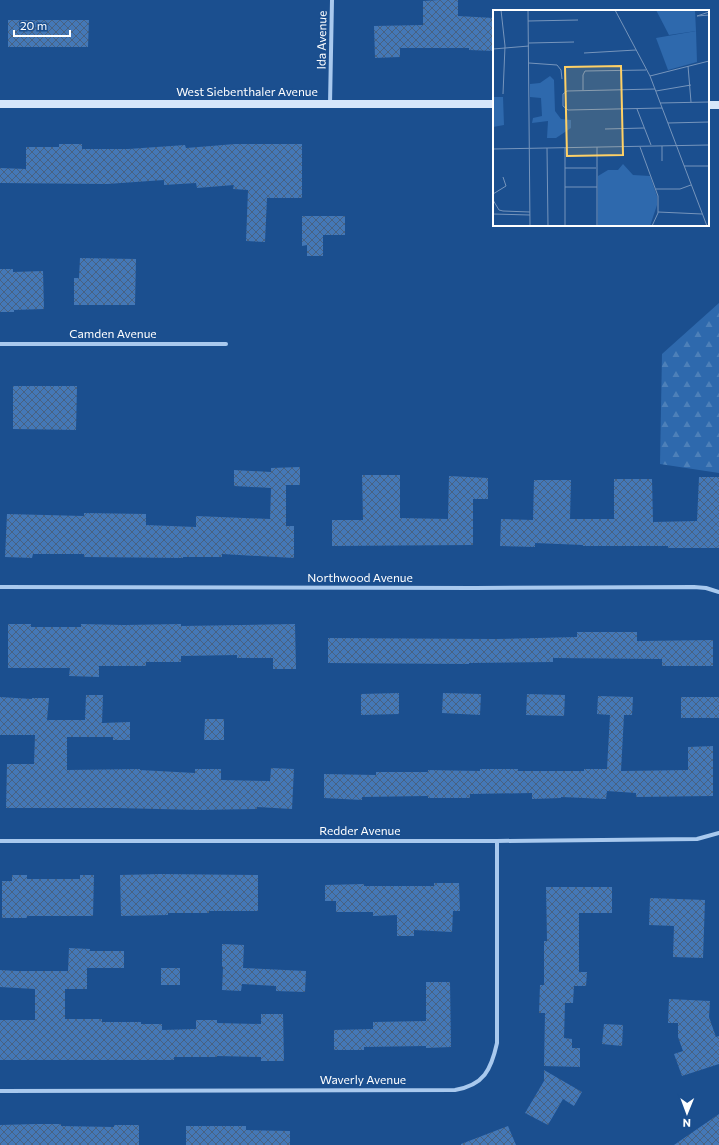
<svg xmlns="http://www.w3.org/2000/svg" width="719" height="1145" viewBox="0 0 719 1145" font-family="Commissioner,sans-serif">
<style>
.forest{fill:url(#forest-firs)}
.building{fill:url(#building-cross-hatch)}
.lines{fill:none;stroke-linecap:round;stroke-linejoin:round}
.minor{stroke:#a9c9ee;stroke-width:4}
.secondary{stroke:#d6e6fa;stroke-width:8}
.labels{text-anchor:middle;stroke-width:3;stroke-linejoin:round;paint-order:stroke}
.street-label{font-size:12px;fill:#fff;stroke:#1b4f8f}
.inset-road{fill:none;stroke:#7695bc;stroke-width:1}
.view{fill:#ffd166;fill-opacity:0.15;stroke:#ffd166;stroke-width:2}
.inset-edge{fill:none;stroke:#fff;stroke-width:2}
</style>
<defs>
<pattern id="forest-firs" width="22" height="20" patternUnits="userSpaceOnUse"><rect width="22" height="20" fill="#2e69ad"/><path d="M5 1l3.5 6h-7zM16 11l3.5 6h-7z" fill="#4d80b9"/></pattern>
<pattern id="building-cross-hatch" width="8" height="8" patternUnits="userSpaceOnUse"><rect width="8" height="8" fill="#4478b7"/><path d="M0 0l8 8M0 8l8-8" fill="none" stroke="#486282"/></pattern>
</defs>
<rect width="100%" height="100%" fill="#1b4f8f"/>
<path class="forest" d="M 719,303 L 719,473 L 660,464 L 662,354 Z"/>
<path class="building" d="M 439,0 L 458,0 L 458,16 L 494,18 L 494,51 L 469,50 L 469,48 L 400,48 L 400,57 L 375,58 L 374,26 L 423,25 L 423,1 Z
M 8,20 L 89,20 L 88,47 L 8,47 Z
M 59,144 L 82,144 L 82,149 L 128,149 L 185,145 L 186,148 L 235,144 L 302,144 L 302,198 L 267,198 L 265,242 L 246,241 L 248,190 L 233,189 L 234,185 L 197,188 L 196,183 L 164,185 L 164,180 L 107,184 L 0,183 L 0,168 L 26,169 L 26,147 L 59,147 Z
M 302,216 L 345,216 L 345,235 L 323,235 L 323,256 L 307,256 L 307,245 L 302,246 Z
M 80,258 L 136,259 L 135,305 L 74,305 L 74,278 L 79,278 Z
M 0,269 L 13,269 L 13,272 L 43,271 L 44,309 L 14,310 L 14,312 L 0,312 Z
M 13,386 L 77,386 L 76,430 L 13,429 Z
M 300,467 L 300,485 L 286,485 L 286,526 L 294,526 L 294,558 L 222,554 L 222,557 L 183,557 L 183,558 L 84,557 L 84,554 L 33,554 L 32,558 L 5,557 L 7,514 L 84,516 L 84,513 L 146,514 L 146,525 L 196,527 L 196,516 L 270,519 L 271,488 L 234,486 L 234,470 L 271,472 L 271,468 Z
M 362,475 L 400,475 L 400,518 L 448,519 L 449,476 L 488,478 L 488,499 L 473,499 L 473,545 L 332,546 L 332,520 L 363,520 Z
M 699,477 L 719,477 L 719,548 L 668,548 L 668,546 L 583,546 L 583,545 L 535,543 L 535,547 L 500,546 L 501,519 L 533,520 L 534,480 L 571,480 L 570,519 L 614,519 L 614,479 L 652,479 L 653,522 L 697,521 Z
M 8,624 L 31,624 L 31,627 L 81,627 L 81,624 L 124,625 L 181,624 L 181,626 L 295,624 L 296,669 L 273,669 L 273,658 L 237,658 L 237,655 L 181,656 L 181,662 L 146,662 L 146,666 L 99,666 L 99,677 L 69,676 L 70,668 L 8,668 Z
M 577,632 L 637,632 L 637,641 L 713,640 L 713,666 L 662,666 L 662,659 L 553,658 L 553,662 L 469,663 L 469,664 L 328,663 L 328,638 L 495,639 L 577,637 Z
M 399,693 L 399,714 L 361,715 L 361,694 Z
M 443,693 L 481,694 L 480,715 L 442,713 Z
M 527,694 L 565,695 L 564,716 L 526,715 Z
M 86,695 L 103,695 L 102,723 L 130,722 L 130,740 L 113,740 L 113,737 L 67,737 L 67,770 L 140,769 L 140,770 L 195,773 L 195,769 L 221,769 L 221,780 L 270,781 L 271,768 L 294,769 L 292,809 L 257,807 L 257,809 L 200,810 L 117,808 L 6,808 L 7,764 L 34,764 L 35,735 L 0,735 L 0,697 L 32,699 L 32,698 L 49,698 L 47,720 L 85,720 Z
M 598,696 L 633,697 L 632,715 L 624,715 L 621,771 L 688,770 L 688,747 L 713,746 L 713,796 L 636,797 L 636,793 L 607,791 L 606,799 L 561,797 L 561,798 L 532,799 L 532,793 L 470,794 L 470,798 L 428,798 L 428,796 L 362,797 L 362,800 L 324,798 L 324,774 L 376,775 L 376,772 L 428,772 L 428,770 L 480,771 L 480,769 L 518,769 L 518,771 L 584,771 L 584,769 L 607,769 L 610,715 L 597,714 Z
M 681,697 L 719,697 L 719,718 L 681,718 Z
M 205,719 L 224,719 L 224,740 L 204,740 Z
M 160,874 L 258,875 L 258,911 L 209,911 L 209,913 L 168,913 L 168,915 L 121,916 L 120,875 Z
M 12,875 L 27,875 L 27,879 L 80,879 L 80,875 L 94,875 L 93,916 L 27,916 L 27,918 L 2,918 L 2,881 L 12,881 Z
M 434,883 L 459,883 L 460,911 L 453,911 L 452,932 L 414,930 L 414,936 L 397,936 L 397,915 L 373,916 L 373,912 L 336,912 L 336,901 L 325,901 L 325,885 L 364,884 L 364,886 L 434,886 Z
M 546,887 L 612,887 L 612,913 L 579,913 L 579,972 L 587,972 L 586,986 L 574,986 L 573,1003 L 565,1003 L 564,1038 L 572,1039 L 572,1048 L 580,1048 L 580,1067 L 544,1066 L 545,1013 L 539,1013 L 540,985 L 544,985 L 544,941 L 547,941 Z
M 650,898 L 705,900 L 703,958 L 673,957 L 674,926 L 649,925 Z
M 222,944 L 244,945 L 243,968 L 306,971 L 305,992 L 276,991 L 276,986 L 242,984 L 241,991 L 222,990 L 223,967 L 222,967 Z
M 69,948 L 90,949 L 90,951 L 124,951 L 124,968 L 87,968 L 87,989 L 65,989 L 65,1019 L 102,1019 L 102,1022 L 141,1022 L 141,1024 L 162,1024 L 162,1030 L 196,1029 L 196,1020 L 217,1020 L 217,1023 L 261,1024 L 261,1014 L 283,1014 L 284,1061 L 261,1061 L 261,1057 L 217,1056 L 217,1057 L 174,1057 L 174,1060 L 0,1060 L 0,1020 L 35,1020 L 35,989 L 0,987 L 0,970 L 17,971 L 68,971 Z
M 161,968 L 180,968 L 180,985 L 161,985 Z
M 426,982 L 450,982 L 451,1047 L 426,1048 L 426,1046 L 364,1047 L 364,1050 L 334,1050 L 334,1030 L 373,1029 L 373,1022 L 426,1021 Z
M 669,999 L 710,1001 L 709,1017 L 716,1037 L 719,1036 L 719,1064 L 682,1076 L 674,1054 L 683,1051 L 678,1037 L 678,1023 L 668,1023 Z
M 604,1024 L 623,1025 L 622,1046 L 602,1044 Z
M 544,1070 L 582,1092 L 574,1106 L 563,1099 L 548,1125 L 525,1113 L 544,1081 Z
M 719,1114 L 719,1145 L 674,1145 Z
M 36,1124 L 61,1124 L 61,1126 L 114,1127 L 114,1125 L 139,1125 L 139,1145 L 0,1145 L 0,1125 Z
M 186,1126 L 246,1126 L 246,1130 L 290,1131 L 290,1145 L 186,1145 Z
M 508,1126 L 516,1145 L 461,1145 L 461,1144 Z"/>
<g class="lines">
<path class="minor" d="M 330,104 L 332,0
M 0,344 L 226,344
M 0,587 L 475,588 L 694,587 L 706,588 L 719,592
M 0,841 L 497,841 L 697,839 L 719,833
M 0,1091 L 455,1090 C 484,1085 491,1070 497,1043 L 497,841"/>
<path class="secondary" d="M 0,104 L 494,104
M 708,105 L 719,105"/>
</g>
<g class="labels">
<g class="street-label">
<text transform="translate(322 40) rotate(-89)" y="4">Ida Avenue</text>
<text x="247" y="96">West Siebenthaler Avenue</text>
<text x="113" y="338">Camden Avenue</text>
<text x="360" y="582">Northwood Avenue</text>
<text x="360" y="835">Redder Avenue</text>
<text x="363" y="1084">Waverly Avenue</text>
</g>
</g>
<g transform="translate(493 10)">
<rect width="216" height="216" fill="#1b4f8f"/>
<path d="M 203,21 L 204,52 L 175,60 L 163,28 Z" fill="#2e69ad"/>
<path d="M 163,0 L 202,0 L 203,21 L 176,25 ZM 57,66 L 61,70 L 62,101 L 68,109 L 78,110 L 78,118 L 63,128 L 54,128 L 55,111 L 39,113 L 40,108 L 49,106 L 48,88 L 37,87 L 37,74 L 47,73 ZM 0,87 L 10,87 L 11,115 L 0,117 ZM 130,154 L 140,165 L 157,166 L 164,186 L 164,195 L 157,216 L 105,216 L 105,166 L 115,160 L 125,160 Z" fill="#2e69ad"/>
<path class="inset-road" d="M 8,0 L 12,36 L 10,84M 35,0 L 37,216M 122,0 L 157,66 L 214,216M 204,6 L 216,2M 204,6 L 216,5M 35,11 L 85,10M 36,33 L 81,32M 0,39 L 36,36M 91,43 L 143,40M 36,53 L 64,55 L 68,60 L 69,69M 195,56 L 198,92M 157,66 L 216,51M 162,79 L 74,81 L 70,84 L 70,96 L 75,100 L 169,98M 90,80 L 90,65 L 92,61 L 153,60M 163,81 L 198,75M 167,93 L 216,92M 144,99 L 158,135M 175,113 L 216,112M 112,119 L 151,118M 169,136 L 169,151M 104,137 L 104,216M 147,137 L 165,186 L 165,203 L 159,216M 54,138 L 55,216M 72,138 L 72,216M 0,139 L 216,135M 191,156 L 216,156M 72,158 L 103,158M 72,177 L 104,177M 163,179 L 187,179 L 198,175M 0,184 L 13,176 L 10,167M 0,190 L 6,200 L 10,201 L 37,202M 165,202 L 209,204M 0,204 L 37,205"/>
<path class="view" d="M 128,56 L 130,145 L 74,146 L 72,57 Z"/>
<rect width="216" height="216" class="inset-edge"/>
</g>
<g transform="translate(687 1113) rotate(181)" stroke="#1b4f8f" stroke-width="3" paint-order="stroke">
<path d="M0-3L7 15L0 10L-7 15Z" fill="#ffffff"/>
<text y="-6" font-size="11" font-weight="bold" text-anchor="middle" fill="#ffffff">N</text>
</g>
<path d="M14 30v6h56v-6" fill="none" stroke="#ffffff" stroke-width="2"/>
<text x="20" y="30" font-size="12" fill="#ffffff" stroke="#1b4f8f" stroke-width="3" paint-order="stroke">20 m</text>
</svg>
